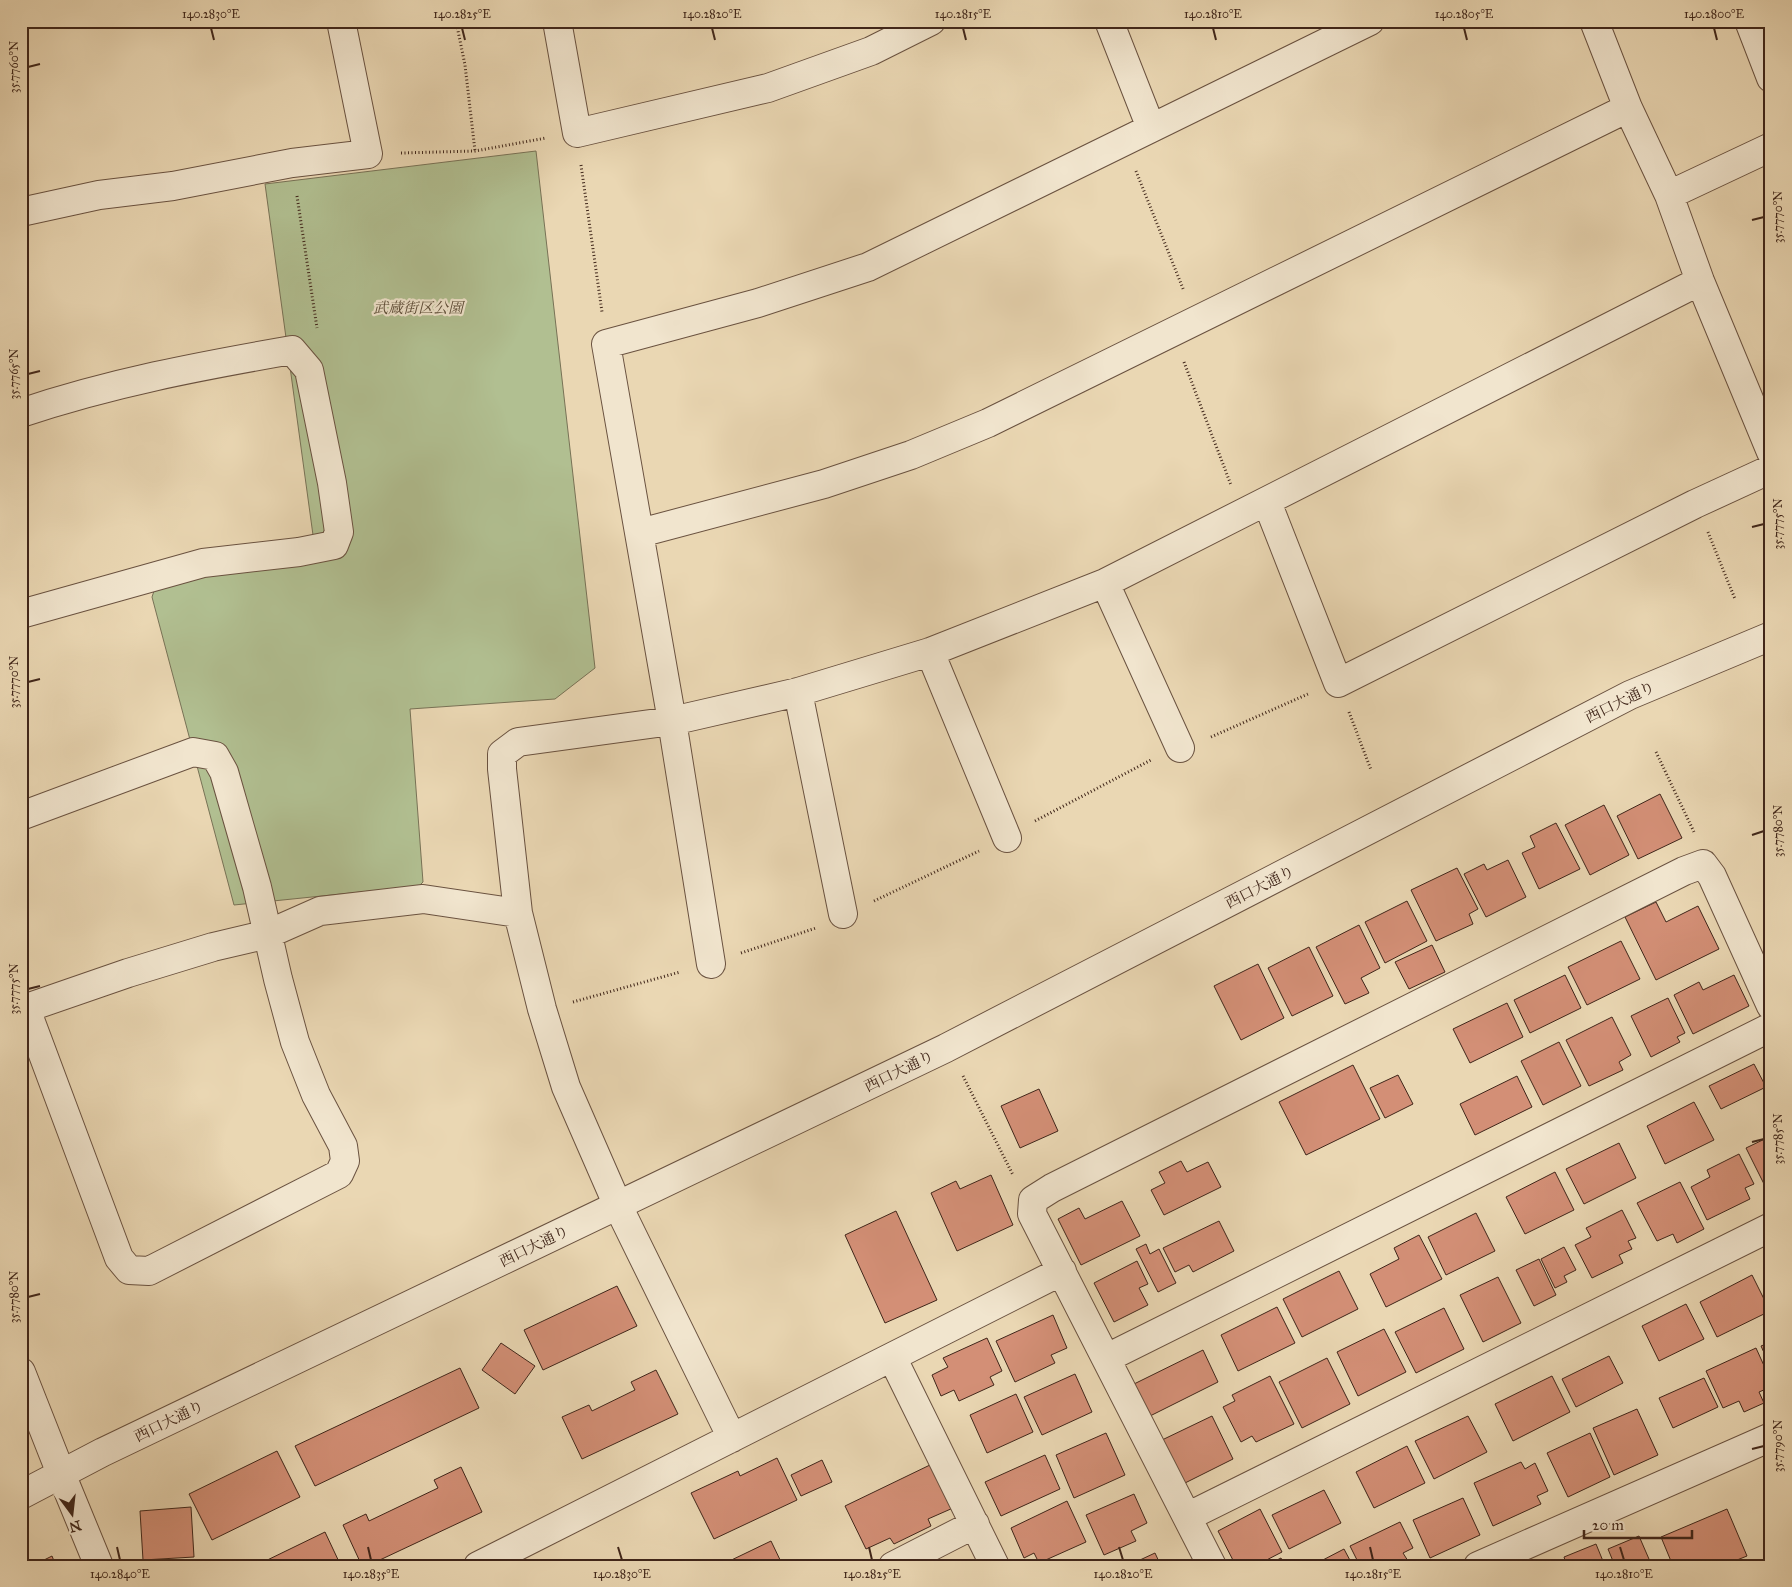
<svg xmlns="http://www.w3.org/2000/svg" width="1792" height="1587" viewBox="0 0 1792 1587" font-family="'IM FELL Great Primer','Noto Serif JP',serif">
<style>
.green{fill:#b1bf91;stroke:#787256}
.building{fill:#d38f76;stroke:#40261a}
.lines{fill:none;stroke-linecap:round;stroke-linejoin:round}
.minor-casing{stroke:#6a5240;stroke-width:30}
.tertiary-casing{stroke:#6a5240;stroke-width:30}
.path{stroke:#40261a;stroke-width:3;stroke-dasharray:1 2.5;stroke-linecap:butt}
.minor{stroke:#f1e5ce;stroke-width:28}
.tertiary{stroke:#f1e5ce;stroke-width:28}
.ticks{fill:none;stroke:#40261a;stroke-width:2}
.labels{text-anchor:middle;stroke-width:4.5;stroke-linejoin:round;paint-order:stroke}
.park-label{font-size:15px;font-style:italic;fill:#5c4c38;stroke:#f1e5ce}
.street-label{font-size:15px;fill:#40261a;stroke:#f1e5ce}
.neatline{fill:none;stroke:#40261a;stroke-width:2}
.ticks-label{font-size:12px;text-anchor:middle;fill:#40261a}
</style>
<rect width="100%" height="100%" fill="#ead7b3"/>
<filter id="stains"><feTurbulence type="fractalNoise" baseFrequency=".004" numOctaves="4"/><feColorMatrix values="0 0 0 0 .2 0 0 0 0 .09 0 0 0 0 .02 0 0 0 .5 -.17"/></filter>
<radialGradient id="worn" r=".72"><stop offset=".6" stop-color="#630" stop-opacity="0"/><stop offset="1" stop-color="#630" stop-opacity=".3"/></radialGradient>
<path class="green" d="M 536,151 L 595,668 L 555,699 L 410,709 L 423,882 L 419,886 L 234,905 L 152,597 L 158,579 L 316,557 L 265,184 Z"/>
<path class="building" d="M 1660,794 L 1682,838 L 1638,859 L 1617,816 Z
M 1604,805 L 1629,855 L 1590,875 L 1565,825 Z
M 1556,823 L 1580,869 L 1539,889 L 1522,853 L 1535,847 L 1530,836 Z
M 1508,860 L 1526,897 L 1486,917 L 1464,874 L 1484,864 L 1487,870 Z
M 1457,868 L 1478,909 L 1469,914 L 1473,924 L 1436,941 L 1411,890 Z
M 1407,901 L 1427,941 L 1385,963 L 1365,922 Z
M 1656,902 L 1666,922 L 1698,906 L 1719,949 L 1656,980 L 1625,917 Z
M 1359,925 L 1380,968 L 1361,978 L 1369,993 L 1345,1004 L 1316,947 Z
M 1621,941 L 1640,979 L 1587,1005 L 1568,967 Z
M 1432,945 L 1445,972 L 1409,989 L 1395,962 Z
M 1309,947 L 1333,996 L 1292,1016 L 1268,968 Z
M 1258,964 L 1284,1018 L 1241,1040 L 1214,986 Z
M 1565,975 L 1581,1008 L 1530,1033 L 1514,1000 Z
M 1734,975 L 1749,1006 L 1693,1034 L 1674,995 L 1699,982 L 1703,990 Z
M 1668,998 L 1685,1033 L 1677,1037 L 1680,1042 L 1651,1057 L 1631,1016 Z
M 1507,1003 L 1523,1037 L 1470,1063 L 1453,1029 Z
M 1612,1017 L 1631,1055 L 1619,1062 L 1623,1070 L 1589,1086 L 1566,1040 Z
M 1559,1042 L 1581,1086 L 1543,1105 L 1521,1061 Z
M 1754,1064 L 1766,1087 L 1721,1109 L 1709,1086 Z
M 1353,1065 L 1380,1119 L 1306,1155 L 1279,1102 Z
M 1398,1075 L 1413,1104 L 1385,1118 L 1370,1088 Z
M 1517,1076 L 1532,1107 L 1475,1135 L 1460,1104 Z
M 1039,1089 L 1058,1131 L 1020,1148 L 1001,1106 Z
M 1694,1102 L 1714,1140 L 1665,1164 L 1647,1126 Z
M 1771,1136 L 1771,1193 L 1769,1194 L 1746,1148 Z
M 1619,1143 L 1636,1178 L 1584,1204 L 1566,1169 Z
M 1739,1154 L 1754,1184 L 1745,1188 L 1750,1199 L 1707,1220 L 1691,1187 L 1710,1177 L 1707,1170 Z
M 1181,1161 L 1187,1172 L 1208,1162 L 1221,1187 L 1164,1215 L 1151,1190 L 1165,1183 L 1159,1172 Z
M 1555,1172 L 1574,1210 L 1525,1234 L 1506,1197 Z
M 991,1175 L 1013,1225 L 957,1251 L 931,1193 L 956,1181 L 960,1189 Z
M 1680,1182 L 1704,1229 L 1677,1243 L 1673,1234 L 1657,1241 L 1637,1203 Z
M 1122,1201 L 1140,1236 L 1081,1265 L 1058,1219 L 1079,1208 L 1085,1219 Z
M 1622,1210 L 1636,1238 L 1628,1241 L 1632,1249 L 1619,1255 L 1623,1263 L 1592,1278 L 1575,1245 L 1591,1237 L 1586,1228 Z
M 896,1211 L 937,1300 L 885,1323 L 845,1235 Z
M 1476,1213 L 1495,1251 L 1446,1275 L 1428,1237 Z
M 1219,1221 L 1234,1251 L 1193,1272 L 1189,1265 L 1175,1272 L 1163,1248 Z
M 1419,1235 L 1442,1279 L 1386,1307 L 1370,1274 L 1399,1259 L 1394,1248 Z
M 1146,1244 L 1150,1254 L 1159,1249 L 1176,1283 L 1158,1292 L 1136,1249 Z
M 1564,1247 L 1576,1270 L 1564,1276 L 1567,1282 L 1555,1288 L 1541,1259 Z
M 1539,1259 L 1556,1295 L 1534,1306 L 1516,1270 Z
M 1137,1261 L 1148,1284 L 1139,1288 L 1148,1305 L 1114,1322 L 1094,1283 Z
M 1339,1271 L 1358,1309 L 1302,1337 L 1283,1299 Z
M 1752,1275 L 1770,1311 L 1717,1337 L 1700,1302 Z
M 1498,1277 L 1521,1323 L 1483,1342 L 1460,1295 Z
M 617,1286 L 637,1326 L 543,1370 L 524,1330 Z
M 1686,1304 L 1704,1339 L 1659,1361 L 1642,1326 Z
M 1277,1307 L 1295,1343 L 1238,1371 L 1221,1335 Z
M 1444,1308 L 1464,1349 L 1416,1373 L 1395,1332 Z
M 1053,1315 L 1067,1348 L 1051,1355 L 1055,1363 L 1015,1382 L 996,1341 Z
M 1384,1329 L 1406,1372 L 1358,1396 L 1337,1352 Z
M 987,1338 L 1002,1371 L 990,1377 L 994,1385 L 959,1401 L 954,1390 L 941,1396 L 932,1375 L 948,1367 L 943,1358 Z
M 1771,1342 L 1771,1368 L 1761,1346 Z
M 501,1343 L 535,1366 L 515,1394 L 482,1370 Z
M 1756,1348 L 1771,1381 L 1771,1387 L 1759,1392 L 1764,1403 L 1744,1412 L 1739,1401 L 1723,1408 L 1706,1371 Z
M 1203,1350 L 1218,1382 L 1150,1416 L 1134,1384 Z
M 1609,1356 L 1623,1383 L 1576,1407 L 1562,1379 Z
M 1327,1358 L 1350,1404 L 1302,1428 L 1279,1382 Z
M 460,1368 L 479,1408 L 315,1486 L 295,1446 Z
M 656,1370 L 678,1414 L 582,1459 L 562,1417 L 589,1405 L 592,1411 L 635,1390 L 631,1382 Z
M 1075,1374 L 1092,1412 L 1042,1435 L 1024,1397 Z
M 1270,1376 L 1294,1424 L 1256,1442 L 1252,1436 L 1241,1442 L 1223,1407 L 1235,1401 L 1232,1395 Z
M 1552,1376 L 1570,1412 L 1513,1441 L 1495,1404 Z
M 1704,1378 L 1718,1407 L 1673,1428 L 1659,1398 Z
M 1016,1394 L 1033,1432 L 987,1453 L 970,1415 Z
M 1637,1409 L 1658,1455 L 1614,1475 L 1593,1428 Z
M 1212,1416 L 1233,1459 L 1183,1484 L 1162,1440 Z
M 1468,1416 L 1487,1452 L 1434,1479 L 1415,1441 Z
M 1106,1433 L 1125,1475 L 1074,1498 L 1056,1455 Z
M 1590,1433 L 1610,1477 L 1568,1497 L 1547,1453 Z
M 1407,1446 L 1425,1483 L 1374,1508 L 1356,1472 Z
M 277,1451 L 300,1497 L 212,1540 L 189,1494 Z
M 1045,1455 L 1060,1489 L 1001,1516 L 985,1482 Z
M 777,1458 L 797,1500 L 714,1539 L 691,1493 L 738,1471 L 740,1476 Z
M 822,1460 L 832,1482 L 801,1496 L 791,1475 Z
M 1521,1462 L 1525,1469 L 1535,1463 L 1548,1491 L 1537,1496 L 1541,1504 L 1493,1526 L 1474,1483 Z
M 932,1464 L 953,1508 L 928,1519 L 931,1526 L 894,1544 L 890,1538 L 866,1549 L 845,1506 Z
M 461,1467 L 482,1512 L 367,1566 L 362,1566 L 343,1525 L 366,1514 L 369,1521 L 438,1488 L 434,1480 Z
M 1324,1490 L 1341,1523 L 1289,1549 L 1272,1515 Z
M 1134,1494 L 1147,1523 L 1131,1531 L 1136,1541 L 1104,1555 L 1086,1515 Z
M 1463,1498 L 1480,1535 L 1430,1558 L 1413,1520 Z
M 1067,1501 L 1086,1542 L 1039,1563 L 1034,1553 L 1024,1558 L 1011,1528 Z
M 191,1507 L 194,1557 L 143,1560 L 140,1511 Z
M 1260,1509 L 1282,1552 L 1255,1566 L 1236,1566 L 1218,1531 Z
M 1727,1509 L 1747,1556 L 1722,1566 L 1673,1566 L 1661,1537 Z
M 1400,1522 L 1413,1548 L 1403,1553 L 1408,1561 L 1400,1566 L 1360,1566 L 1350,1546 Z
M 325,1532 L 341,1566 L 255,1566 Z
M 1639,1536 L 1652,1566 L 1615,1566 L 1608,1549 Z
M 771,1541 L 783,1566 L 719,1566 Z
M 1596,1544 L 1605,1566 L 1567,1566 L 1564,1557 Z
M 1344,1549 L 1353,1566 L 1321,1566 L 1319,1562 Z
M 1155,1553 L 1161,1566 L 1127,1566 Z
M 52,1556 L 56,1566 L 32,1566 Z
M 1281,1558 L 1285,1566 L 1265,1566 Z"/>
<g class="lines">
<g class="minor-casing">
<path id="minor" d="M 557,21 L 577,133 L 768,88 L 871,51 L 931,21
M 1109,21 L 1151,128
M 1594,21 L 1628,108 L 1669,195 L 1700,281 L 1771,452
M 1669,195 L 1771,147
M 21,212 L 99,195 L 173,186 L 292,163 L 368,154 L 341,21
M 21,413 C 110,383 200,366 292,350 L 309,370 L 332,483 L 339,532 L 334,545 L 299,552 L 203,563 L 21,614
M 1267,502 L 1338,683 L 1695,504 L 1771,469
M 640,533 L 824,484 L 911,455 L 988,423 L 1628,108
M 1105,583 L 1180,748
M 930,652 L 1007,838
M 798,692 L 843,914
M 21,816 L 193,752 L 215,756 L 224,772 L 257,887 L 278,979 L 295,1042 L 316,1095 L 343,1146 L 345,1161 L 339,1174 L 149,1271 L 129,1270 L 119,1258 L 26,1009
M 711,964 L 672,721 L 606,344 L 758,303 L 868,267 L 1370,21
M 21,1010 L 128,973 L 213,947 L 268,934 L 320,911 L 423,899 L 518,913
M 892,1357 L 995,1566
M 1107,1358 L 1771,1027
M 732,1438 L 618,1206 L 566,1087 L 542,1009 L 518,913 L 502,769 L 502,754 L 518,742 L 672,721 L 798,692 L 930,652 L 1105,583 L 1700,281
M 62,1476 L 99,1566
M 1187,1517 L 1771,1227
M 478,1566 L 1062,1271
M 893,1566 L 975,1524
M 1212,1566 L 1032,1214 L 1033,1200 L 1052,1188 L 1684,871 L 1703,864 L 1712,876 L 1771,1006
M 1478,1566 L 1771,1437"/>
</g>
<g class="tertiary-casing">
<path id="tertiary" d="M 1749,21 L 1771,78
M 21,1372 L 62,1476
M 21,1495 L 103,1452 L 946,1048 L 1630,695 L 1771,636"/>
</g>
<path class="path" d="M 456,21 L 465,65 L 475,151
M 401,153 L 475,151 L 546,138
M 581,165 L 602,312
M 1136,171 L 1184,291
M 297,196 L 317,328
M 1184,362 L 1231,485
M 1708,532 L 1735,599
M 1349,712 L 1371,770
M 1211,737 L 1308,694
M 1656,752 L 1694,832
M 1035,821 L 1151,760
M 874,901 L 979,851
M 741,953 L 816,928
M 573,1002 L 680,972
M 963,1076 L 1013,1175"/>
<use href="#minor" class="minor"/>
<use href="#tertiary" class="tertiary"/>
</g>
<path class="ticks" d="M 211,28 L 214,40M 462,28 L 465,40M 712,28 L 715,40M 963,28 L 966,40M 1213,28 L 1216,40M 1464,28 L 1467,40M 1714,28 L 1717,40M 28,67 L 40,64M 1752,220 L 1764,217M 28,374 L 40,371M 1752,527 L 1764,524M 28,682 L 40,679M 1752,835 L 1764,831M 28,989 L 40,986M 1752,1142 L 1764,1139M 28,1297 L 40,1294M 1752,1449 L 1764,1446M 117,1547 L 120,1560M 368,1547 L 371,1560M 618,1547 L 622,1560M 869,1547 L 872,1560M 1119,1547 L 1123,1560M 1370,1547 L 1373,1560M 1620,1547 L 1624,1560"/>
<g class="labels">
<g class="park-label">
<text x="418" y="313">武蔵街区公園</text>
</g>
<g class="street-label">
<text transform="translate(1620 702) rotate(-26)" y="5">西口大通り</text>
<text transform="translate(1260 887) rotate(-27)" y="5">西口大通り</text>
<text transform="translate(899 1071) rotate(-26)" y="5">西口大通り</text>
<text transform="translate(534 1246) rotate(-26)" y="5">西口大通り</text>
<text transform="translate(169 1421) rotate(-26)" y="5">西口大通り</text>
</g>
</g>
<rect width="1792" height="1587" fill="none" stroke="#ead7b3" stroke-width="55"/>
<g transform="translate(72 1514) rotate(165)" stroke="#f1e5ce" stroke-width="4" paint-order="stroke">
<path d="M0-4L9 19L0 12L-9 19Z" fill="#40261a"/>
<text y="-8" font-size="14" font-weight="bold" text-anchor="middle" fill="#40261a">N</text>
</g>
<path d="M1584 1530v8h108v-8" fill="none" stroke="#40261a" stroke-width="2.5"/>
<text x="1592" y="1530" font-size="15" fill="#40261a" stroke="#f1e5ce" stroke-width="4" paint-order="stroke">20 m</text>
<rect x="28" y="28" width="1736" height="1532" class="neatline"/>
<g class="ticks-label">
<text x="211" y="18">140.2830°E</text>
<text x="462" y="18">140.2825°E</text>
<text x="712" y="18">140.2820°E</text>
<text x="963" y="18">140.2815°E</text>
<text x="1213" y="18">140.2810°E</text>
<text x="1464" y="18">140.2805°E</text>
<text x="1714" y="18">140.2800°E</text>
<text transform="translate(14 67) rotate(-90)" y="4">35.7760°N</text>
<text transform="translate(1778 217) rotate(-90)" y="4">35.7770°N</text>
<text transform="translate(14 374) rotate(-90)" y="4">35.7765°N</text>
<text transform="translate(1778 524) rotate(-90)" y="4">35.7775°N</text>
<text transform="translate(14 682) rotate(-90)" y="4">35.7770°N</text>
<text transform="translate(1778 831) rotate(-90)" y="4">35.7780°N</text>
<text transform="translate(14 989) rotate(-90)" y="4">35.7775°N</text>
<text transform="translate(1778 1139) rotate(-90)" y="4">35.7785°N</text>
<text transform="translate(14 1297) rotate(-90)" y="4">35.7780°N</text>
<text transform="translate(1778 1446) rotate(-90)" y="4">35.7790°N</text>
<text x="120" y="1578">140.2840°E</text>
<text x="371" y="1578">140.2835°E</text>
<text x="622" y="1578">140.2830°E</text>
<text x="872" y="1578">140.2825°E</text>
<text x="1123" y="1578">140.2820°E</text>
<text x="1373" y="1578">140.2815°E</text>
<text x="1624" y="1578">140.2810°E</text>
</g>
<rect width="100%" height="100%" filter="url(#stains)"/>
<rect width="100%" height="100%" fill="url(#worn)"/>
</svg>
